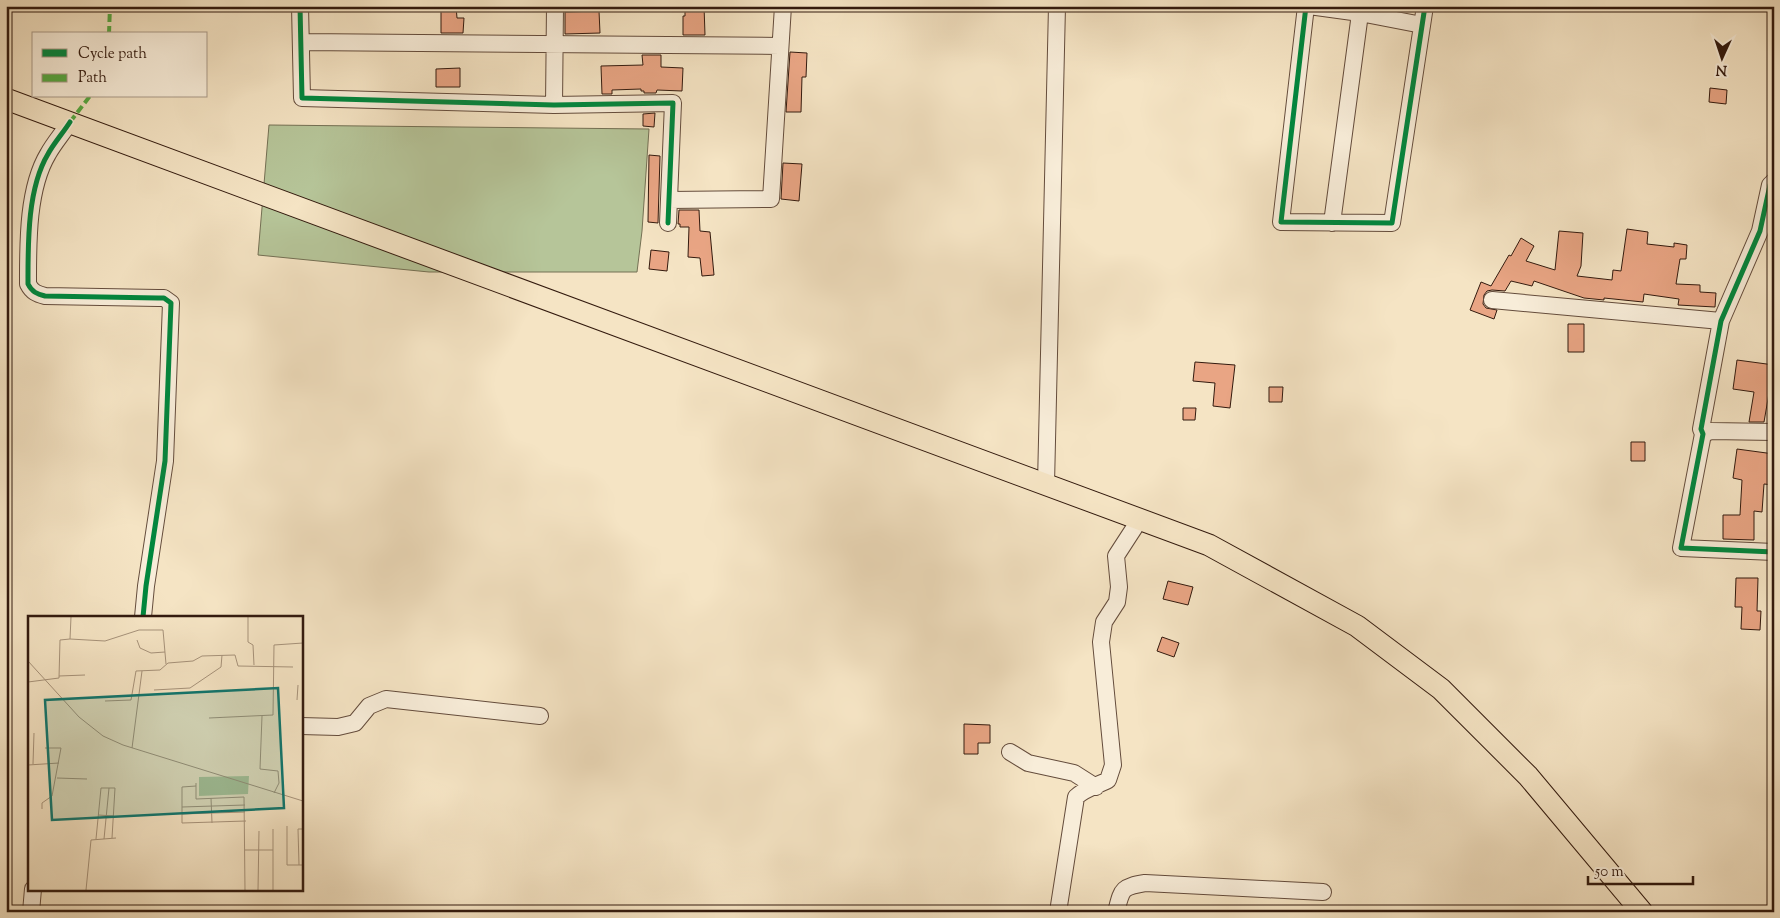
<svg xmlns="http://www.w3.org/2000/svg" width="1780" height="918" viewBox="0 0 1780 918" font-family="'Sorts Mill Goudy',serif">
<style>
.green{fill:#b6c599;stroke:#747054}
.building{fill:#e9a584;stroke:#331a0e}
.lines{fill:none;stroke-linecap:round;stroke-linejoin:round}
.minor-casing{stroke:#644c3c;stroke-width:18}
.major-casing{stroke:#331a0e;stroke-width:23}
.minor{stroke:#f8edd9;stroke-width:16}
.major{stroke:#f5e4c4;stroke-width:21}
.quiet{stroke:#54a941;stroke-width:4;stroke-dasharray:8 4;stroke-linecap:butt}
.cycleway-casing{stroke:#f8edd9;stroke-width:8}
.cycleway{stroke:#00873e;stroke-width:5}
.inset-road{fill:none;stroke:#a7937b;stroke-width:1}
.view{fill:#0f766e;fill-opacity:0.15;stroke:#0f766e;stroke-width:2.5}
.inset-edge{fill:none;stroke:#331a0e;stroke-width:2.5}
</style>
<rect width="100%" height="100%" fill="#f5e4c4"/>
<filter id="stains"><feTurbulence type="fractalNoise" baseFrequency=".004" numOctaves="4"/><feColorMatrix values="0 0 0 0 .2 0 0 0 0 .09 0 0 0 0 .02 0 0 0 .5 -.17"/></filter>
<radialGradient id="worn" r=".72"><stop offset=".6" stop-color="#630" stop-opacity="0"/><stop offset="1" stop-color="#630" stop-opacity=".3"/></radialGradient>
<path class="green" d="M 269,125 L 649,129 L 642,231 L 637,272 L 429,272 L 258,255 Z"/>
<path class="building" d="M 441,6 L 456,6 L 457,18 L 464,18 L 463,33 L 441,33 Z
M 685,6 L 704,6 L 705,35 L 683,35 L 683,16 L 685,16 Z
M 599,11 L 600,33 L 565,34 L 565,12 Z
M 790,52 L 807,53 L 806,77 L 802,77 L 801,112 L 786,112 Z
M 642,55 L 661,55 L 661,67 L 683,68 L 682,91 L 657,90 L 656,93 L 644,93 L 644,91 L 641,91 L 641,89 L 612,90 L 612,94 L 602,94 L 601,66 L 643,65 Z
M 460,68 L 460,87 L 436,87 L 436,69 Z
M 1710,88 L 1727,90 L 1726,104 L 1709,102 Z
M 655,113 L 654,127 L 643,126 L 643,114 Z
M 649,155 L 660,156 L 658,223 L 648,222 Z
M 783,163 L 802,164 L 799,201 L 781,199 Z
M 679,210 L 699,210 L 700,231 L 710,232 L 714,275 L 702,276 L 700,258 L 688,257 L 689,227 L 680,227 L 680,224 L 678,224 Z
M 1627,229 L 1648,232 L 1647,244 L 1674,247 L 1674,243 L 1687,245 L 1686,259 L 1680,259 L 1676,284 L 1700,285 L 1700,292 L 1716,293 L 1715,307 L 1678,305 L 1679,299 L 1644,294 L 1643,302 L 1604,298 L 1604,300 L 1584,298 L 1534,281 L 1532,286 L 1511,281 L 1505,291 L 1492,290 L 1487,291 L 1484,295 L 1483,304 L 1486,308 L 1497,310 L 1494,319 L 1470,310 L 1481,282 L 1491,286 L 1509,255 L 1511,256 L 1521,238 L 1534,246 L 1526,261 L 1555,270 L 1559,231 L 1583,233 L 1581,266 L 1577,276 L 1612,280 L 1613,270 L 1621,271 Z
M 651,250 L 669,252 L 667,271 L 649,269 Z
M 1568,324 L 1584,324 L 1584,352 L 1568,352 Z
M 1737,360 L 1774,365 L 1774,394 L 1769,393 L 1764,422 L 1749,422 L 1754,392 L 1733,389 Z
M 1195,362 L 1235,365 L 1230,408 L 1213,406 L 1215,383 L 1193,381 Z
M 1269,387 L 1283,387 L 1282,402 L 1269,402 Z
M 1183,408 L 1196,408 L 1195,420 L 1183,420 Z
M 1631,442 L 1645,442 L 1645,461 L 1631,461 Z
M 1737,449 L 1774,454 L 1774,485 L 1764,484 L 1762,512 L 1754,511 L 1754,540 L 1723,539 L 1723,515 L 1740,515 L 1742,480 L 1733,478 Z
M 1736,578 L 1758,578 L 1757,611 L 1761,611 L 1760,630 L 1741,629 L 1742,607 L 1735,607 Z
M 1168,581 L 1193,587 L 1188,605 L 1163,599 Z
M 1162,637 L 1179,643 L 1174,657 L 1157,651 Z
M 964,724 L 990,725 L 990,743 L 978,743 L 978,754 L 964,754 Z"/>
<g class="lines">
<g class="minor-casing">
<path id="minor" d="M 300,6 L 302,98 L 554,105 L 673,103 L 668,223
M 1306,6 L 1281,222 L 1392,223 L 1425,6
M 1309,6 L 1360,13 L 1422,25
M 301,42 L 780,46
M 554,105 L 555,6
M 70,122 C 63,133 54,143 48,154 C 27,189 28,245 28,284 C 32,292 37,294 45,296 L 158,298 L 164,298 L 171,303 L 165,461 L 146,586 L 143,617
M 1774,181 L 1770,185 L 1760,231 L 1721,321 L 1701,429 L 1703,434 L 1681,548 L 1774,552
M 669,200 L 771,199 L 783,6
M 1332,223 L 1361,6
M 1492,300 L 1721,321
M 1703,434 L 1711,431 L 1774,432
M 1046,484 L 1057,6
M 301,726 L 338,727 L 355,723 L 369,706 L 386,699 L 540,716
M 1010,752 L 1028,763 L 1074,773 L 1096,787
M 31,912 L 33,889
M 1058,912 L 1076,797 C 1085,788 1097,786 1108,780 L 1113,765 L 1101,642 L 1104,622 L 1117,602 L 1119,587 L 1116,556 L 1140,519
M 1116,912 C 1122,889 1121,887 1145,883 L 1323,892"/>
</g>
<g class="major-casing">
<path id="major" d="M 6,99 L 1209,545 L 1357,626 L 1441,689 L 1528,776 L 1642,912"/>
</g>
<use href="#minor" class="minor"/>
<use href="#major" class="major"/>
<path class="quiet" d="M 109,34 L 110,6
M 70,122 L 90,96"/>
<g class="cycleway-casing">
<path id="cycleway" d="M 300,6 L 302,98 L 554,105 L 673,103 L 668,223
M 1306,6 L 1281,222 L 1392,223 L 1425,6
M 70,122 C 63,133 54,143 48,154 C 27,189 28,245 28,284 C 32,292 37,294 45,296 L 158,298 L 164,298 L 171,303 L 165,461 L 146,586 L 143,617
M 1774,181 L 1770,185 L 1760,231 L 1721,321 L 1701,429 L 1703,434 L 1681,548 L 1774,552"/>
</g>
<use href="#cycleway" class="cycleway"/>
</g>
<g transform="translate(28 616)">
<rect width="275" height="275" fill="#f5e4c4"/>
<path d="M 221,160 L 220,178 L 171,180 L 171,161 Z" fill="#b6c599"/>
<path class="inset-road" d="M 220,1 L 220,26 L 225,29 L 226,49M 42,23 L 77,25 L 111,14 L 135,14 L 138,48M 109,24 L 112,32 L 123,37 L 137,36M 0,45 L 51,101 L 75,120 L 95,129 L 275,185M 31,60 L 57,59M 0,66 L 31,62 L 32,24 L 42,23 L 43,1M 126,74 L 162,72 L 193,51 L 194,39M 269,84 L 270,69M 77,85 L 103,84 L 108,55 L 132,54 L 140,47 L 165,45 L 174,40 L 207,39 L 210,50 L 265,51M 234,100 L 232,153 L 250,155 L 251,167 L 246,177M 181,102 L 245,99 L 246,29 L 275,27M 104,132 L 114,55M 5,148 L 6,117M 0,149 L 31,147M 29,162 L 59,163M 168,167 L 168,183 L 216,181 L 217,274M 168,170 L 154,171 L 154,207 L 218,205M 183,182 L 184,207M 154,191 L 217,189M 14,193 L 14,187 L 24,180 L 33,132 L 17,132M 154,198 L 217,196M 70,199 L 86,200M 259,210 L 259,249 L 275,249M 68,223 L 73,172 L 87,172 L 84,222M 76,223 L 81,172M 217,234 L 245,234M 271,249 L 270,213 L 275,213M 58,274 L 63,224 L 88,222M 230,274 L 231,215M 245,274 L 245,213"/>
<path class="view" d="M 250,72 L 256,192 L 24,204 L 17,84 Z"/>
<rect width="275" height="275" class="inset-edge"/>
</g>
<rect width="1780" height="918" fill="none" stroke="#f5e4c4" stroke-width="25"/>
<rect x="8" y="8" width="1765" height="903" fill="none" stroke="#331a0e" stroke-width="2.5"/>
<rect x="12" y="12" width="1755" height="893" fill="none" stroke="#331a0e"/>
<rect x="32" y="32" width="175" height="65" fill="#f8edd9" stroke="#a99988"/>
<rect x="42" y="49" width="25" height="8" fill="#00873e" stroke="#a99988"/>
<text x="78" y="58" font-size="15" fill="#331a0e">Cycle path</text>
<rect x="42" y="74" width="25" height="8" fill="#54a941" stroke="#a99988"/>
<text x="78" y="82" font-size="15" fill="#331a0e">Path</text>
<g transform="translate(1722 58) rotate(183)" stroke="#f8edd9" stroke-width="4" paint-order="stroke">
<path d="M0-4L9 19L0 12L-9 19Z" fill="#331a0e"/>
<text y="-8" font-size="14" font-weight="bold" text-anchor="middle" fill="#331a0e">N</text>
</g>
<path d="M1588 876v8h105v-8" fill="none" stroke="#331a0e" stroke-width="2.5"/>
<text x="1595" y="876" font-size="15" fill="#331a0e" stroke="#f8edd9" stroke-width="4" paint-order="stroke">50 m</text>
<rect width="100%" height="100%" filter="url(#stains)"/>
<rect width="100%" height="100%" fill="url(#worn)"/>
</svg>
